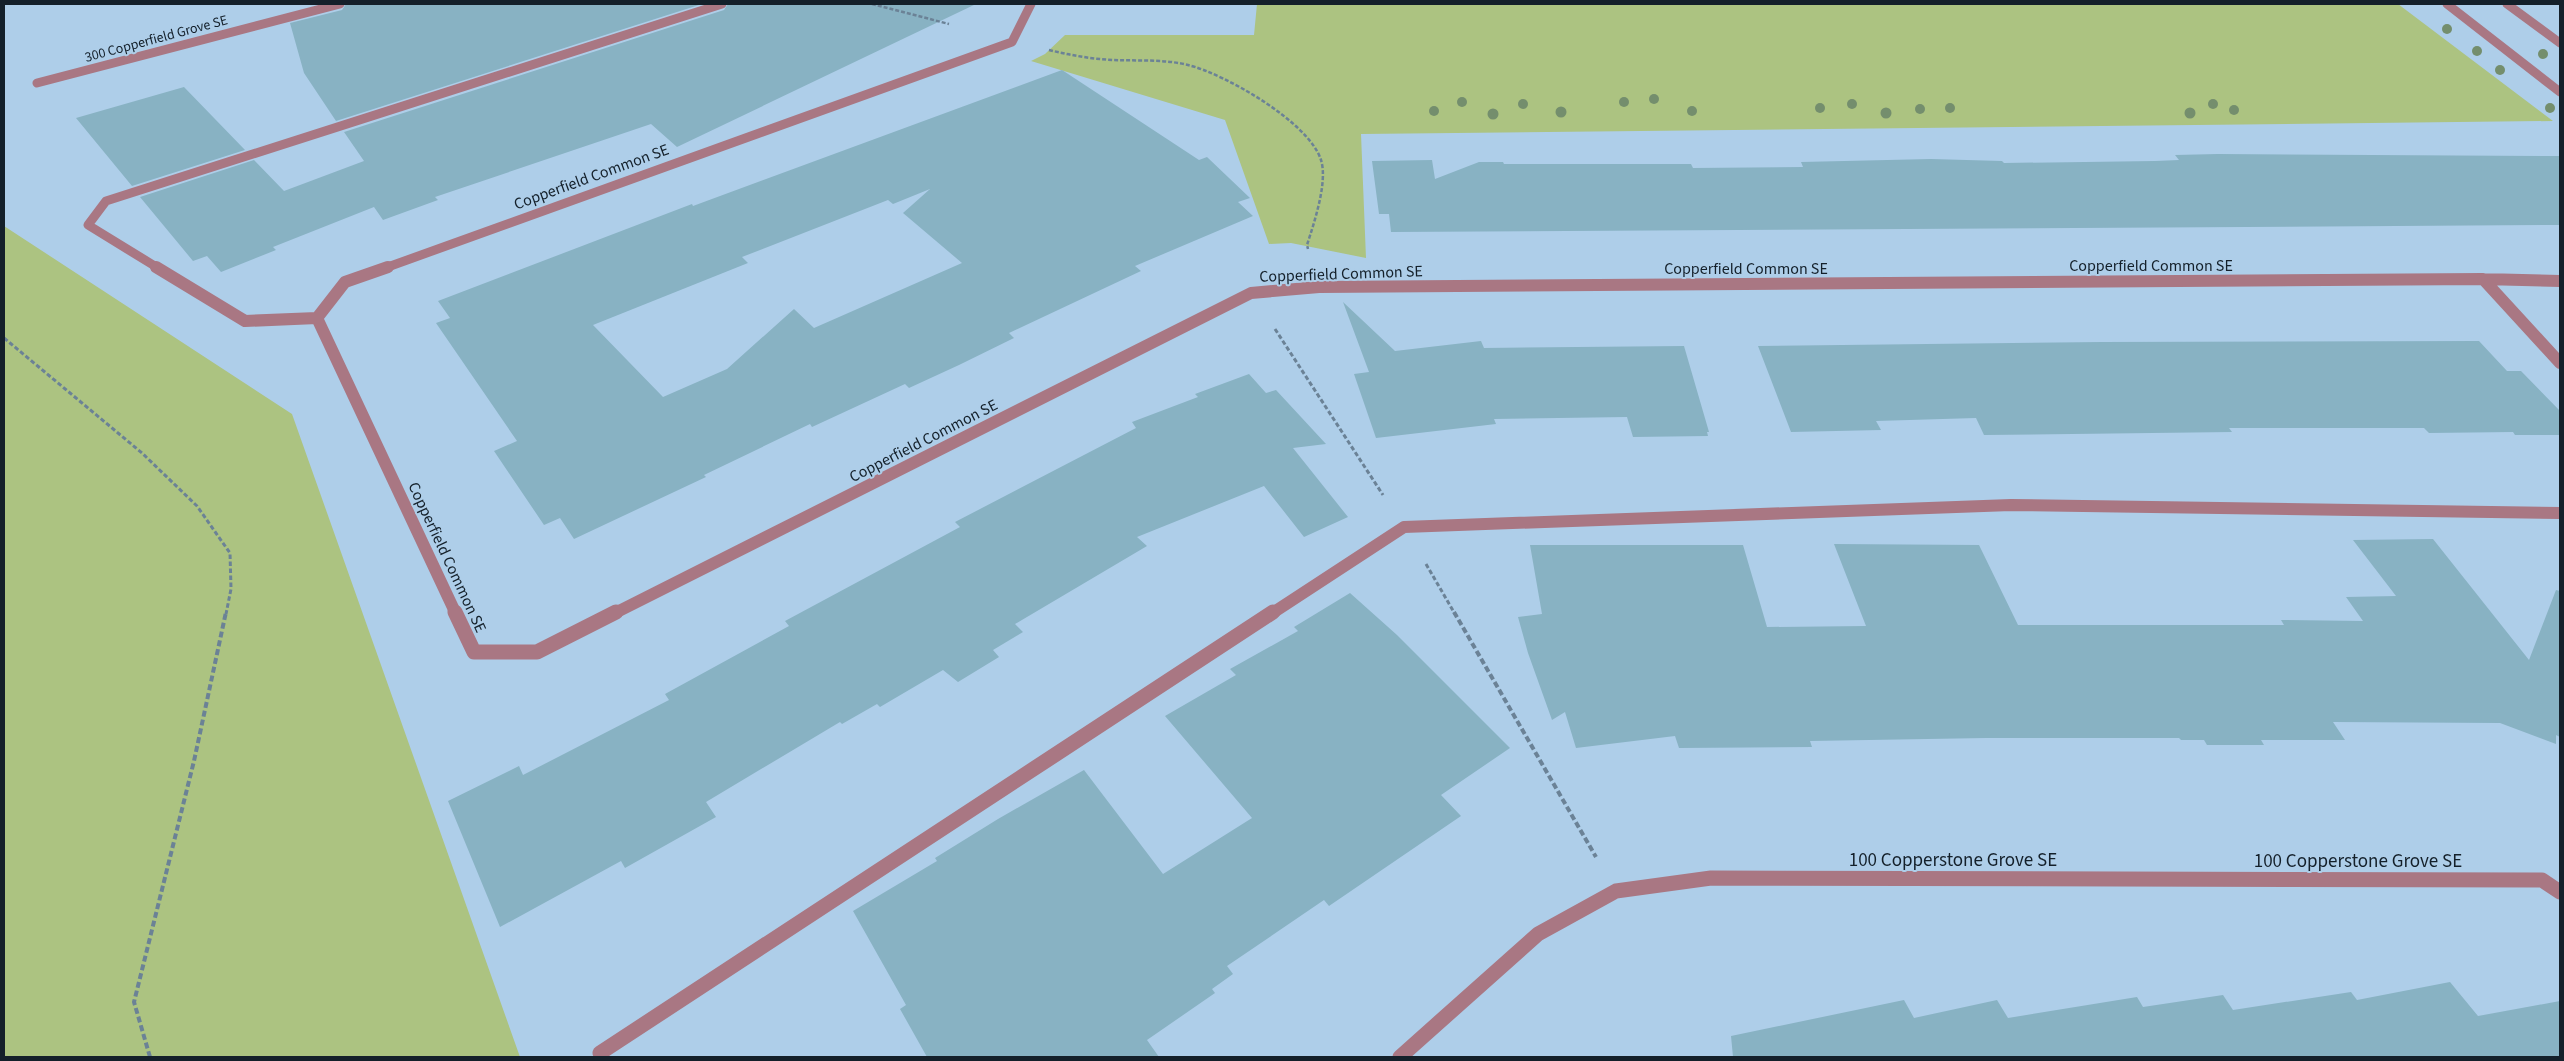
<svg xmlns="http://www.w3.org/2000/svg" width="2564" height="1061" viewBox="0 0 2564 1061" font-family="'Source Sans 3',sans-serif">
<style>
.green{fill:#acc381}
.building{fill:#88b2c3;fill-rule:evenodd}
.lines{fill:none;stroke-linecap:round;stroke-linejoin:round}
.path-far2{stroke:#6b8296;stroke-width:2.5;stroke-dasharray:4 2;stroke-linecap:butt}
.path-far1{stroke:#6b8296;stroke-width:3;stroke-dasharray:4.5 2.5;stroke-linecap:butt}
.path{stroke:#6b8296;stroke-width:4;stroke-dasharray:6 3;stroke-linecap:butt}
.minor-far2{stroke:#a97783;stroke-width:9}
.minor-far1{stroke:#a97783;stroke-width:12}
.minor{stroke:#a97783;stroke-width:15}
.tree{fill:#748e6d}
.labels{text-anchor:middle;stroke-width:4;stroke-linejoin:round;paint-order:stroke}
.far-street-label{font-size:14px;fill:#14202a;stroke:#aecee9}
.street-label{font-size:16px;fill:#14202a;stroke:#aecee9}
.near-street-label{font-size:19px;fill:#14202a;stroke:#aecee9}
</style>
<rect width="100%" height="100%" fill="#aecee9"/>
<path class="green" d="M 1257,4 L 2398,4 L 2553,121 L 1361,134 L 1366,258 L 1291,243 L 1269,244 L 1225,120 L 1031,61 L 1045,54 L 1065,35 L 1254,35 Z
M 4,226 L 292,414 L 520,1057 L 4,1057 Z"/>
<path class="building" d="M 346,4 L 702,4 L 336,121 L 304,73 L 290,23 L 342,10 Z
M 728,4 L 976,4 L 677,147 L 651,124 L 435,197 L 438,200 L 383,220 L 374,207 L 273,247 L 276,250 L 221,272 L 207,256 L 193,261 L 140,197 L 254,160 L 284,191 L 364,161 L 344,132 L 724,10 Z
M 1062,70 L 1199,160 L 1207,157 L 1250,198 L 1238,202 L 1253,216 L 1135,266 L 1141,271 L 1009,333 L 1014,338 L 959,365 L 909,388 L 905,384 L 812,427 L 810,424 L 704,475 L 706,477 L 574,539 L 560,518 L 544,525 L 494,451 L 517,441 L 436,323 L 450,318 L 438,301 L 692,204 L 693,206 ZM 930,189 L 903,213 L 962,263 L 814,328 L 794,309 L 727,369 L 663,397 L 593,325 L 748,263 L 742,257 L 888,200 L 893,204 Z
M 184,87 L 245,150 L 132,186 L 76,118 Z
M 2218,154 L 2560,156 L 2560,225 L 1391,232 L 1389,214 L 1379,214 L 1372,161 L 1432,160 L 1435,179 L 1479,162 L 1503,162 L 1504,164 L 1691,164 L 1693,168 L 1803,167 L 1801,162 L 1931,159 L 2002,161 L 2004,163 L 2155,161 L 2179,160 L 2175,155 Z
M 1343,302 L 1395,351 L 1481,341 L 1484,348 L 1684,346 L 1709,432 L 1707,432 L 1708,436 L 1633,437 L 1627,417 L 1494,419 L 1496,424 L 1376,438 L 1354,374 L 1369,372 Z
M 2479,341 L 2507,371 L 2521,371 L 2560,411 L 2560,435 L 2515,435 L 2513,432 L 2429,433 L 2424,428 L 2229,428 L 2232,432 L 1984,435 L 1976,418 L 1876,421 L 1881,430 L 1791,432 L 1758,346 L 2102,342 Z
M 1249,374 L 1266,393 L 1276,390 L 1326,444 L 1293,448 L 1348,517 L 1304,537 L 1264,486 L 1137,537 L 1147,546 L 1015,624 L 1023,632 L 993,650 L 999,657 L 958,682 L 943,670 L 880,707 L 877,704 L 842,724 L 840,722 L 706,802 L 716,817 L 625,868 L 621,861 L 500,927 L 448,801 L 519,766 L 523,775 L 669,700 L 665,694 L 789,626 L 785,621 L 960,527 L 955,522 L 1136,428 L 1132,422 L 1198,397 L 1195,394 Z
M 2433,539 L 2529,660 L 2556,590 L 2560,591 L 2560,737 L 2556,735 L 2556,744 L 2500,723 L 2333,722 L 2345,740 L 2261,740 L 2264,745 L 2207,745 L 2204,740 L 2181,740 L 2179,738 L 1986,738 L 1810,741 L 1812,747 L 1679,748 L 1675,736 L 1576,748 L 1565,712 L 1552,720 L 1528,653 L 1518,617 L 1542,614 L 1530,545 L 1743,545 L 1767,627 L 1866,626 L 1834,544 L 1979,545 L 2018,625 L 2284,625 L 2281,620 L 2363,621 L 2346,597 L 2396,596 L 2353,540 Z
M 1350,593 L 1397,635 L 1510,748 L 1441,795 L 1461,816 L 1329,906 L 1324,900 L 1227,966 L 1233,974 L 1212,989 L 1215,993 L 1147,1040 L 1159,1057 L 927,1057 L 900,1009 L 906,1005 L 853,911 L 937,861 L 935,858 L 998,819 L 1084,770 L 1163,874 L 1252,818 L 1165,716 L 1236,675 L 1230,669 L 1298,631 L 1294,627 Z
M 2450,982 L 2478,1016 L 2560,1001 L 2560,1057 L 1733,1057 L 1731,1036 L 1904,1000 L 1914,1018 L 1997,1000 L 2008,1018 L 2137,997 L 2143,1007 L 2223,995 L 2233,1010 L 2351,992 L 2357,1000 Z"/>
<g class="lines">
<path class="path-far2" d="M 872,4 L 949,24
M 1049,50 C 1070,55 1091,59 1113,60 C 1138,61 1164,59 1188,65 C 1225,74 1309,122 1321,160 C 1328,182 1314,223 1307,245 L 1308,249"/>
<path class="path-far1" d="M 1275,329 L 1383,495
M 4,338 L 142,453 L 197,506 L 230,553 L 231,589 L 226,614
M 1426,564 L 1455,614"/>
<path class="path" d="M 1454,612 L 1596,857
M 150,1057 L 134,1002 L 194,761 L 226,612"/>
<path class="minor-far2" d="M 2447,4 L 2560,92
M 2507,4 L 2560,43
M 37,83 L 340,4
M 158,268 L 88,225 L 106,201 L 722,4
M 385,268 L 1012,42 L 1031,4"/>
<path class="minor-far1" d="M 156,267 L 245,321 L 317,318
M 388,267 L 345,282 L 317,318 L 456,614
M 2483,279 L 2560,363
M 613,614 L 1251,293 L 1319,287 L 2483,279 L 2560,281
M 1271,614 L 1404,527 L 2011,505 L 2560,513"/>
<path class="minor" d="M 455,612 L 474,652 L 537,652 L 616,612
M 602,1057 L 600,1053 L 1273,612
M 1400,1057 L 1538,934 L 1616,891 L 1711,878 L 2542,880 L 2560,892"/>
</g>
<g class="tree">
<circle cx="2447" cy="29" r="5"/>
<circle cx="2477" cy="51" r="5"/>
<circle cx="2543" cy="54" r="5"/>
<circle cx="2500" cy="70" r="5"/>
<circle cx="1654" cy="99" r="5"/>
<circle cx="1462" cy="102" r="5"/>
<circle cx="1624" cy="102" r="5"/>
<circle cx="1523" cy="104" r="5"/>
<circle cx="1852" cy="104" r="5"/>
<circle cx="2213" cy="104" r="5"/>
<circle cx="1820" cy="108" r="5"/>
<circle cx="1950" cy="108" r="5"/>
<circle cx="2550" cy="108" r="5"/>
<circle cx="1920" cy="109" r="5"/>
<circle cx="2234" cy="110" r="5"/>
<circle cx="1434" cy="111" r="5"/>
<circle cx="1692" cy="111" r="5"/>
<circle cx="1561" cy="112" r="5.5"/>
<circle cx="1886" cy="113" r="5.5"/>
<circle cx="2190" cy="113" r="5.5"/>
<circle cx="1493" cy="114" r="5.5"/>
</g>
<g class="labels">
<g class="far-street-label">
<text transform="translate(156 38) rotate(-15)" y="5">300 Copperfield Grove SE</text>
</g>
<g class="street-label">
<text transform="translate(591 176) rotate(-20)" y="6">Copperfield Common SE</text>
<text x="2151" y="271">Copperfield Common SE</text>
<text x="1746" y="274">Copperfield Common SE</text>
<text transform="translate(1341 273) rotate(-2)" y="6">Copperfield Common SE</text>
<text transform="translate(923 440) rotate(-27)" y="6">Copperfield Common SE</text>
<text transform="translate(448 557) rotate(65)" y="6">Copperfield Common SE</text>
</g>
<g class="near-street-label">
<text x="1953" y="866">100 Copperstone Grove SE</text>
<text x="2358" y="867">100 Copperstone Grove SE</text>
</g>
</g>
<rect width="2564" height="1061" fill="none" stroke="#14202a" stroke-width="10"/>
</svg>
